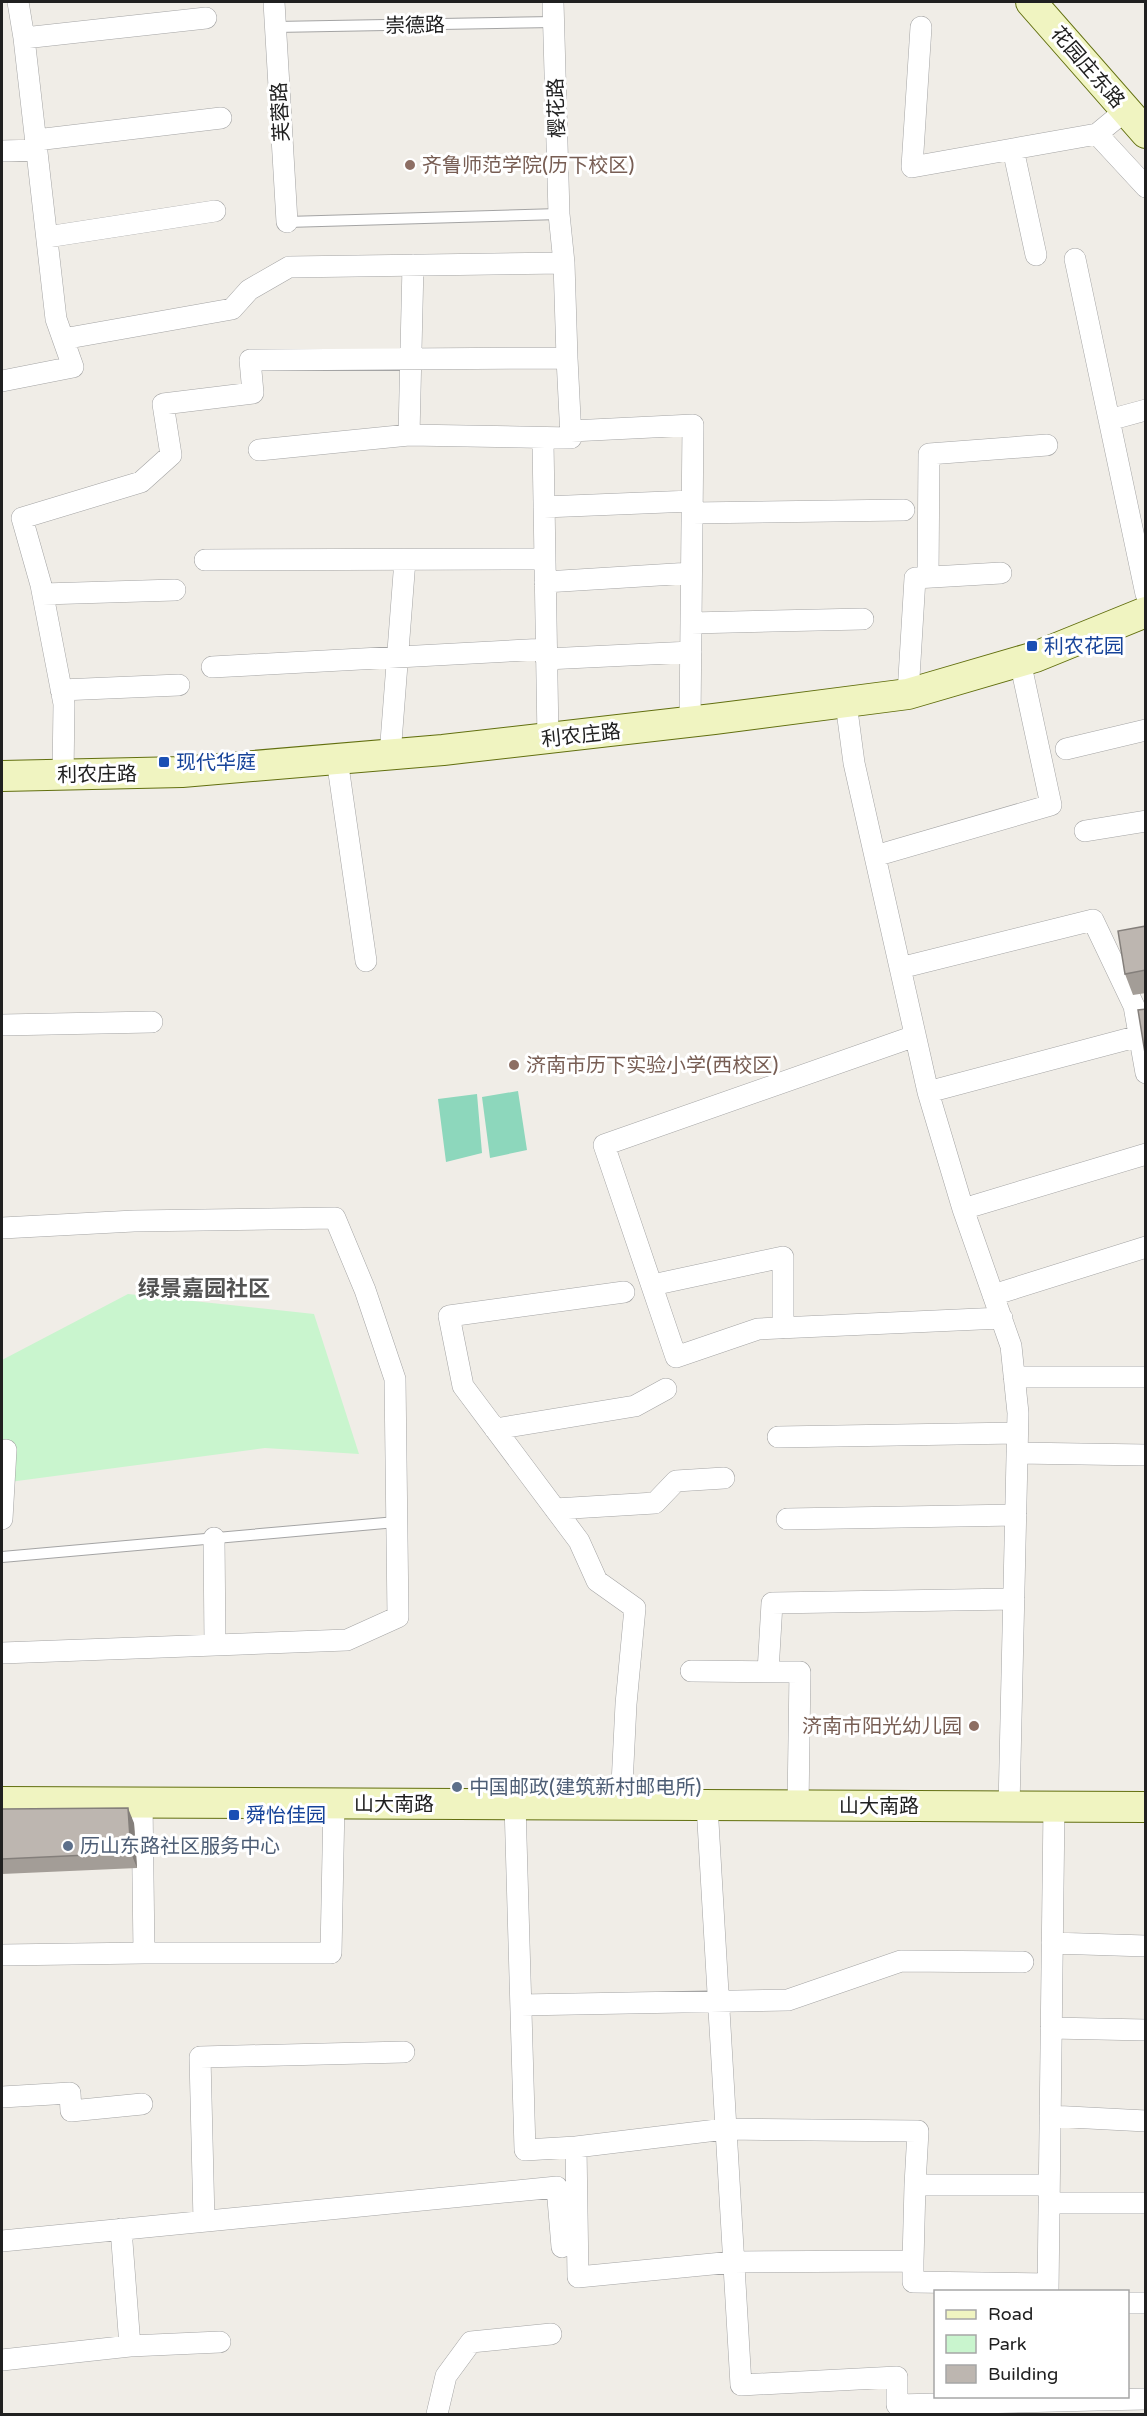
<svg xmlns="http://www.w3.org/2000/svg" width="1147" height="2416" viewBox="0 0 1147 2416" font-family="'Varela Round','Noto Sans SC',sans-serif">
<style>
.park{fill:#c9f5ce}
.pitch{fill:#8dd7bc}
.lines{fill:none;stroke-linecap:round;stroke-linejoin:round}
.lane-casing{stroke:#a4a4a4;stroke-width:12}
.street-casing{stroke:#a4a4a4;stroke-width:22}
.secondary-casing{stroke:#626f0f;stroke-width:32}
.lane{stroke:#fff;stroke-width:10}
.street{stroke:#fff;stroke-width:21}
.secondary{stroke:#f0f4c1;stroke-width:30}
.wall{fill:#a39d97}
.shaded-wall{fill:#847f7b}
.building{fill:#bdb6b0;stroke:#847f7b;stroke-width:1.5}
.education-dot{fill:#8d6e63;stroke:#fff;stroke-width:2}
.transit-dot{fill:#1a4fb4;stroke:#fff;stroke-width:2}
.service-dot{fill:#5c6f8a;stroke:#fff;stroke-width:2}
.labels{text-anchor:middle;stroke-width:6;stroke-linejoin:round;paint-order:stroke}
.street-label{font-size:20px;fill:#202020;stroke:#fff}
.education-label{font-size:20px;fill:#785e54;stroke:#fff;text-anchor:start}
.transit-label{font-size:20px;fill:#164399;stroke:#fff;text-anchor:start}
.service-label{font-size:20px;fill:#4e5e75;stroke:#fff;text-anchor:start}
.quarter-label{font-size:22px;font-weight:bold;fill:#535353;stroke:#fff}
</style>
<rect width="100%" height="100%" fill="#f0ede7"/>
<path class="park" d="M 128,1294 L 314,1314 L 359,1454 L 265,1448 L 2,1483 L 2,1360 Z"/>
<path class="pitch" d="M 518,1091 L 527,1150 L 490,1158 L 482,1097 Z
M 477,1094 L 482,1153 L 446,1162 L 438,1099 Z"/>
<g class="lines">
<g class="lane-casing">
<path id="lane" d="M 275,27 L 554,22
M 287,222 L 559,214
M 2,1557 L 396,1522"/>
</g>
<g class="street-casing">
<path id="street" d="M 274,2 L 287,222
M 921,27 L 912,167 L 1097,134 L 1126,110
M 24,38 L 206,18
M 1097,134 L 1146,187
M 36,140 L 221,118
M 1013,149 L 1036,255
M 2,151 L 37,150
M 47,237 L 215,211
M 1075,259 L 1146,594
M 413,265 L 409,435 L 571,438 L 567,358
M 63,339 L 232,309 L 249,290 L 289,267 L 564,263 L 559,214 L 553,2
M 2,381 L 73,367 L 56,319 L 24,38 L 18,2
M 1109,420 L 1146,410
M 571,431 L 693,425 L 690,722
M 543,443 L 548,738
M 259,450 L 409,435
M 544,507 L 692,501
M 692,513 L 904,510
M 205,560 L 545,559
M 928,577 L 929,454 L 1047,445
M 545,582 L 691,573
M 43,594 L 175,590
M 691,623 L 863,619
M 546,659 L 691,652
M 212,667 L 546,649
M 61,690 L 179,685
M 908,694 L 915,578 L 1001,573
M 846,703 L 854,763 L 928,1092 L 963,1209 L 1011,1346 L 1018,1413 L 1009,1807
M 1066,749 L 1146,730
M 390,755 L 405,560
M 337,759 L 366,961
M 63,775 L 64,704 L 41,585 L 22,518 L 141,482 L 171,455 L 163,404 L 253,393 L 250,360 L 567,358 L 564,263
M 1085,831 L 1146,821
M 875,856 L 1051,805 L 1020,661
M 900,968 L 1093,920 L 1134,1006 L 1146,1073
M 2,1025 L 152,1022
M 915,1036 L 604,1145 L 676,1357 L 758,1329 L 1002,1318
M 928,1092 L 1139,1036
M 963,1209 L 1146,1154
M 2,1228 L 134,1221 L 335,1218 L 365,1290 L 395,1379 L 398,1617 L 347,1640 L 2,1653
M 657,1284 L 783,1257 L 783,1328
M 993,1295 L 1146,1247
M 1014,1377 L 1146,1377
M 495,1429 L 635,1406 L 666,1389
M 778,1437 L 1017,1433
M 2,1451 L 6,1450 L 2,1519
M 1017,1453 L 1146,1455
M 555,1509 L 655,1503 L 676,1481 L 724,1478
M 787,1519 L 1016,1515
M 214,1538 L 215,1645
M 691,1671 L 800,1672 L 798,1806
M 768,1672 L 772,1603 L 1014,1599
M 142,1802 L 144,1953
M 515,1804 L 525,2150 L 576,2147 L 578,2277 L 733,2262 L 913,2261 L 913,2282 L 1048,2284
M 621,1805 L 626,1704 L 635,1608 L 597,1581 L 579,1541 L 463,1386 L 449,1316 L 624,1292
M 707,1805 L 741,2385 L 897,2377 L 897,2405 L 1096,2400
M 1052,1943 L 1146,1946
M 2,1955 L 144,1953 L 331,1953 L 334,1803
M 521,2005 L 788,2000 L 901,1961 L 1023,1962
M 1051,2028 L 1146,2030
M 2,2097 L 70,2093 L 71,2111 L 142,2104
M 1050,2116 L 1146,2121
M 576,2147 L 725,2129 L 918,2131 L 915,2185
M 1049,2203 L 1146,2203
M 204,2221 L 200,2057 L 404,2052
M 2,2241 L 557,2187 L 562,2247
M 913,2261 L 915,2185 L 1049,2185
M 1048,2292 L 1054,1807
M 1128,2303 L 1146,2303
M 130,2346 L 220,2342
M 2,2360 L 130,2346 L 121,2229
M 1096,2396 L 1096,2400 L 1146,2399
M 437,2414 L 446,2376 L 471,2342 L 551,2334"/>
</g>
<g class="secondary-casing">
<path id="secondary" d="M 1031,2 L 1146,133
M 2,776 L 182,772 L 443,750 L 714,719 L 908,694 L 1035,657 L 1146,612
M 2,1802 L 1146,1807"/>
</g>
<use href="#lane" class="lane"/>
<use href="#street" class="street"/>
<use href="#secondary" class="secondary"/>
</g>
<path class="wall" d="M 1146,926 L 1146,993 L 1133,995 L 1125,974 Z
M 2,1809 L 134,1823 L 137,1868 L 2,1874 Z"/>
<path class="shaded-wall" d="M 128,1808 L 134,1823 L 137,1868 L 131,1853 Z"/>
<path class="building" d="M 1146,926 L 1146,970 L 1125,974 L 1118,931 Z
M 1146,1009 L 1146,1053 L 1145,1053 L 1138,1010 Z
M 128,1808 L 131,1853 L 2,1859 L 2,1809 Z"/>
<g class="education-dot">
<circle cx="410" cy="165" r="6"/>
<circle cx="514" cy="1065" r="6"/>
<circle cx="974" cy="1726" r="6"/>
</g>
<g class="transit-dot">
<rect x="1026" y="640" width="12" height="12" rx="3"/>
<rect x="158" y="756" width="12" height="12" rx="3"/>
<rect x="228" y="1809" width="12" height="12" rx="3"/>
</g>
<g class="service-dot">
<circle cx="457" cy="1787" r="6"/>
<circle cx="68" cy="1846" r="6"/>
</g>
<g class="labels">
<g class="street-label">
<text transform="translate(415 25) rotate(-1)" y="7">崇德路</text>
<text transform="translate(1088 67) rotate(49)" y="7">花园庄东路</text>
<text transform="translate(556 108) rotate(-92)" y="7">樱花路</text>
<text transform="translate(280 112) rotate(-93)" y="7">芙蓉路</text>
<text transform="translate(581 735) rotate(-6)" y="7">利农庄路</text>
<text transform="translate(97 774) rotate(-1)" y="7">利农庄路</text>
<text x="394" y="1811">山大南路</text>
<text x="879" y="1813">山大南路</text>
</g>
<g class="education-label">
<text x="422" y="172">齐鲁师范学院(历下校区)</text>
<text x="526" y="1072">济南市历下实验小学(西校区)</text>
<text x="962" y="1733" text-anchor="end">济南市阳光幼儿园</text>
</g>
<g class="transit-label">
<text x="1044" y="653">利农花园</text>
<text x="176" y="769">现代华庭</text>
<text x="246" y="1822">舜怡佳园</text>
</g>
<g class="service-label">
<text x="469" y="1794">中国邮政(建筑新村邮电所)</text>
<text x="80" y="1853">历山东路社区服务中心</text>
</g>
<g class="quarter-label">
<text x="204" y="1296">绿景嘉园社区</text>
</g>
</g>
<rect width="1147" height="2416" fill="none" stroke="#202020" stroke-width="6"/>
<rect x="934" y="2290" width="195" height="108" fill="#ffffff" stroke="#a6a6a6" stroke-width="1.5"/>
<rect x="946" y="2310" width="30" height="9" fill="#f0f4c1" stroke="#a6a6a6" stroke-width="1.5"/>
<text x="988" y="2320" font-size="18" fill="#202020">Road</text>
<rect x="946" y="2335" width="30" height="18" fill="#c9f5ce" stroke="#a6a6a6" stroke-width="1.5"/>
<text x="988" y="2350" font-size="18" fill="#202020">Park</text>
<rect x="946" y="2365" width="30" height="18" fill="#bdb6b0" stroke="#a6a6a6" stroke-width="1.5"/>
<text x="988" y="2380" font-size="18" fill="#202020">Building</text>
</svg>
